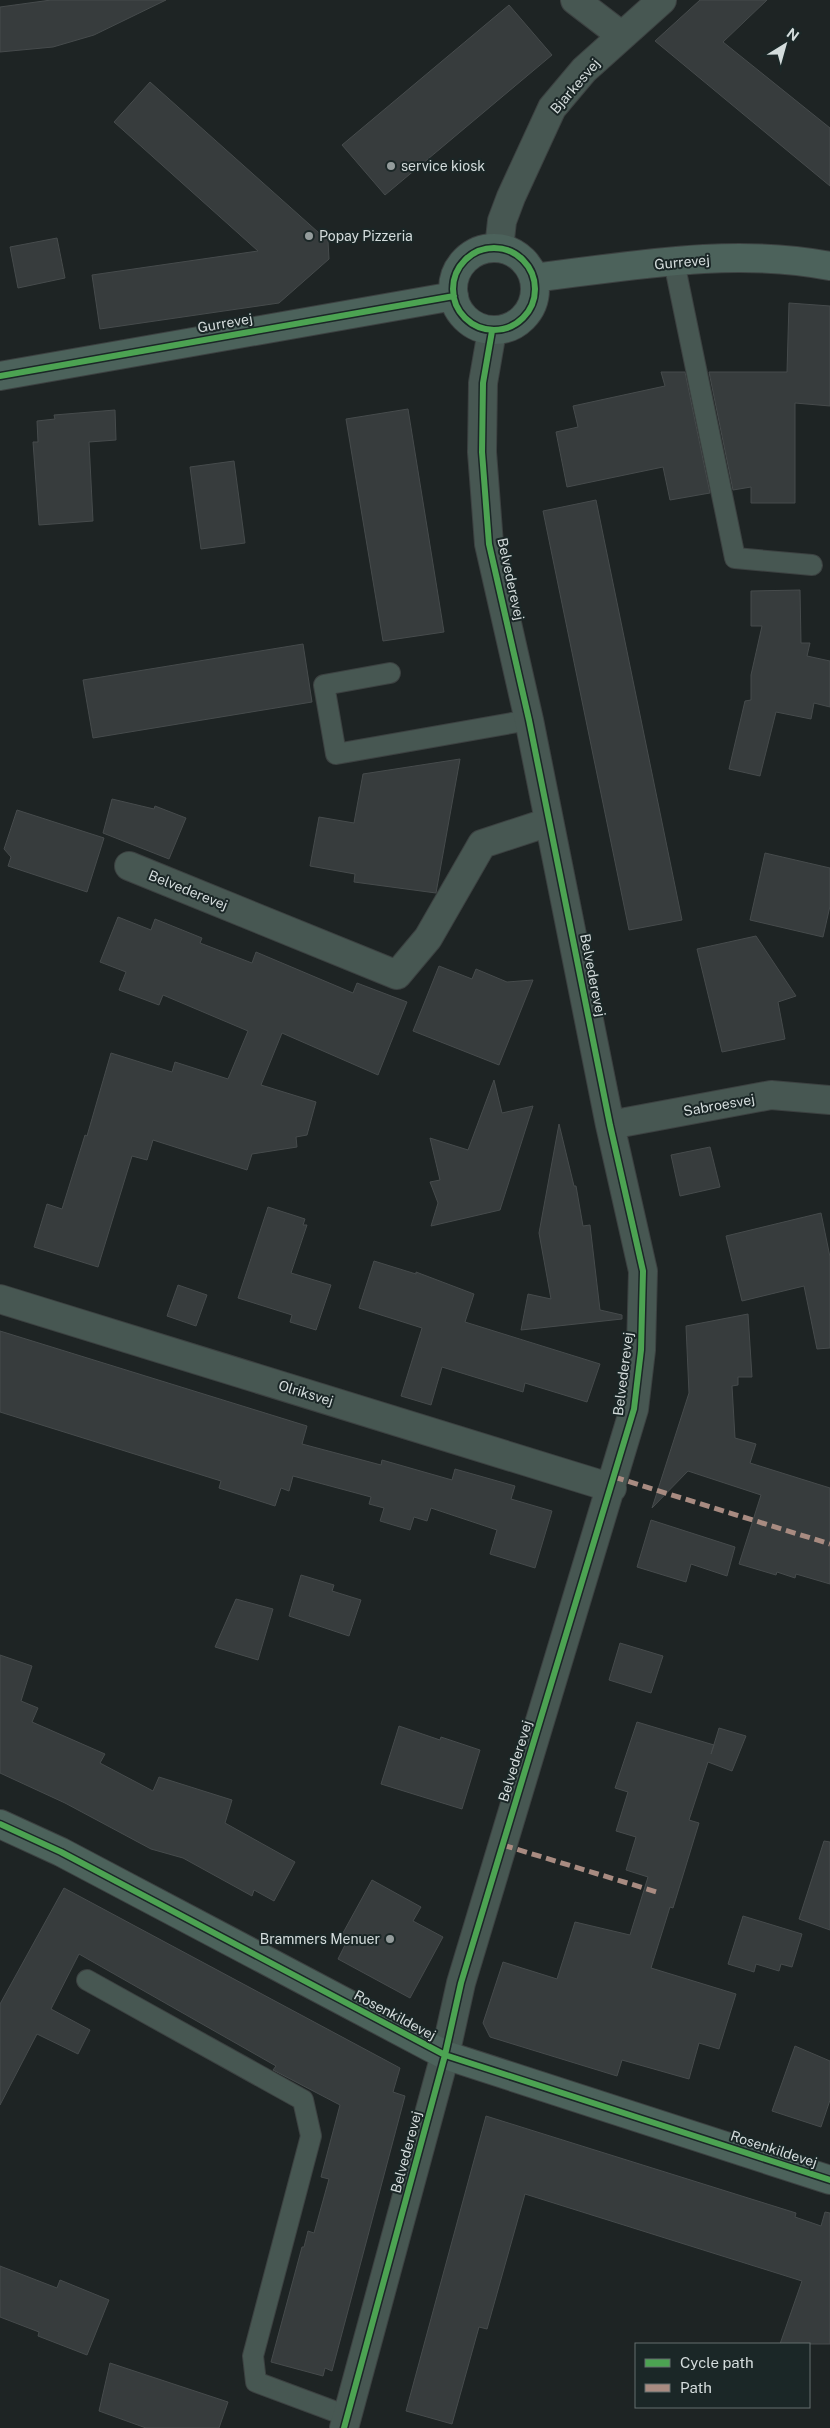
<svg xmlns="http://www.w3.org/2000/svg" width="830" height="2428" viewBox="0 0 830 2428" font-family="'Public Sans',sans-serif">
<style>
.building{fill:#373c3d;stroke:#464b4c}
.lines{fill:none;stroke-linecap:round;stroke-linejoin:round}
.lane-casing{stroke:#3c4141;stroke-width:22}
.street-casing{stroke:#3c4141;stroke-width:30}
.secondary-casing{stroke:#3c4141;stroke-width:30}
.lane{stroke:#475752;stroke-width:20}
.street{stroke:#475752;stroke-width:28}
.secondary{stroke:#4c625b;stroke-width:28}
.quiet{stroke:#a88b81;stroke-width:5;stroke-dasharray:10 5;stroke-linecap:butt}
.cycleway-casing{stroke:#1b2727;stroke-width:9}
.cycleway{stroke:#4ca352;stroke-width:6}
.poi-dot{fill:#949c9c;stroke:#1b2727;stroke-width:2}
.labels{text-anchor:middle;stroke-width:4;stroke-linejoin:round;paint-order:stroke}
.street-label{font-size:14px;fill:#d4dcdc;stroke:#1b2727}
.poi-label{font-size:14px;fill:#d4dcdc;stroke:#1b2727;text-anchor:start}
</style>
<rect width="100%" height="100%" fill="#1e2424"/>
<path class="building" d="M 51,0 L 166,0 L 94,35 L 53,47 L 0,52 L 0,7 Z
M 700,0 L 767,0 L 723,42 L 830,128 L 830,186 L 655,41 Z
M 509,5 L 552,55 L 385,195 L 342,145 Z
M 150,82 L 328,241 L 329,259 L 279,303 L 100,329 L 92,275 L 258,251 L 114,122 Z
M 57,238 L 65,278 L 18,288 L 10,247 Z
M 789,303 L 830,306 L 830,406 L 795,403 L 795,503 L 751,503 L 751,487 L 733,490 L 709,372 L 787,372 Z
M 661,372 L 685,372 L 710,493 L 670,500 L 663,467 L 567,487 L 556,432 L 578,427 L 573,406 L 665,386 Z
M 408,409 L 444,632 L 383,641 L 346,419 Z
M 115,410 L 116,440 L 89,442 L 93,521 L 39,525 L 33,442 L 38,442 L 37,421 L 55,419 L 54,415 Z
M 234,461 L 245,543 L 201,549 L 190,467 Z
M 596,500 L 682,920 L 629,930 L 543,511 Z
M 800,590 L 801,643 L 810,643 L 807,656 L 830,661 L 830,707 L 814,703 L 811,719 L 776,712 L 760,776 L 729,769 L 745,701 L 751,700 L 751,675 L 762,626 L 751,626 L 751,591 Z
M 303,644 L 312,702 L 93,738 L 83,680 Z
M 460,759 L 436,893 L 354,882 L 355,874 L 310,866 L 319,817 L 354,823 L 363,774 Z
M 112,799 L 154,809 L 155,806 L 186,818 L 169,859 L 103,833 Z
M 17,810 L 104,838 L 87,892 L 8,866 L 11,857 L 4,849 Z
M 765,853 L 830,868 L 830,906 L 823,937 L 750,920 Z
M 118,917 L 151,930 L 155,919 L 202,938 L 200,943 L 252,963 L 256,952 L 353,993 L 357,983 L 407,1002 L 378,1075 L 282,1033 L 261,1085 L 316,1102 L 307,1135 L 296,1137 L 297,1147 L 252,1154 L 247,1170 L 153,1140 L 147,1160 L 132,1156 L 98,1267 L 34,1247 L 47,1204 L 62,1209 L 85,1135 L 87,1136 L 111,1053 L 172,1072 L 175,1062 L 228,1079 L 248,1031 L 163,995 L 159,1005 L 119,990 L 126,972 L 100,962 Z
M 756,936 L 796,996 L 778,1002 L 785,1039 L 722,1052 L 697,949 Z
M 439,966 L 472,979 L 476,969 L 507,982 L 533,980 L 499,1065 L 413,1031 Z
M 494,1080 L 502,1113 L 533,1106 L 500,1210 L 431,1226 L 438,1203 L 430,1182 L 440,1180 L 430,1138 L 468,1150 Z
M 559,1124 L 574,1186 L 576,1186 L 583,1226 L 590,1225 L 600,1310 L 622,1315 L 622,1319 L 521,1330 L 528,1294 L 551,1299 L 539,1233 Z
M 710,1147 L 720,1187 L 680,1196 L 671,1155 Z
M 268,1207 L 305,1219 L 303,1225 L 307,1225 L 291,1273 L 331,1285 L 316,1330 L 290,1322 L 292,1315 L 238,1298 Z
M 821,1213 L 830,1257 L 830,1348 L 817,1349 L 804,1286 L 742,1301 L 726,1236 Z
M 374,1261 L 416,1274 L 416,1272 L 474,1294 L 465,1322 L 600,1364 L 587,1402 L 525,1383 L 523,1392 L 442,1367 L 431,1405 L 401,1396 L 422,1328 L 359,1308 Z
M 178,1285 L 207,1295 L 196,1326 L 167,1316 Z
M 748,1314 L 752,1377 L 738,1377 L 738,1385 L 732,1386 L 735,1438 L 756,1444 L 750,1463 L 830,1488 L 830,1584 L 796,1574 L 795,1578 L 777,1572 L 776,1575 L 739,1564 L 761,1495 L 688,1471 L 652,1508 L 689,1393 L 686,1326 Z
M 0,1331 L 307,1426 L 302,1444 L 381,1465 L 382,1460 L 452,1480 L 455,1469 L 515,1486 L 511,1499 L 552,1511 L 535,1568 L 490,1554 L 497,1530 L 431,1508 L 427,1521 L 414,1517 L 410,1530 L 380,1521 L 384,1508 L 369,1504 L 371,1497 L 293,1476 L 289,1491 L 281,1488 L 275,1506 L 219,1488 L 221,1481 L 0,1412 Z
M 651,1520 L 735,1547 L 727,1576 L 691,1564 L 686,1582 L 637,1567 Z
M 301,1575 L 334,1585 L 332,1591 L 361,1600 L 349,1636 L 289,1616 Z
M 236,1599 L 273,1609 L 258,1660 L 215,1647 Z
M 620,1643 L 663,1656 L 651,1693 L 609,1680 Z
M 0,1655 L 32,1666 L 21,1701 L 38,1708 L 32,1722 L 105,1754 L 100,1763 L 153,1791 L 159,1777 L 232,1800 L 225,1823 L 295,1862 L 274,1901 L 254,1890 L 252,1896 L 183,1858 L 151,1849 L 65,1803 L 0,1773 Z
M 637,1722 L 714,1745 L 711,1754 L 719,1728 L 746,1736 L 732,1771 L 708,1762 L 689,1820 L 699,1823 L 673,1908 L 670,1907 L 651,1968 L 736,1994 L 719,2049 L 699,2043 L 689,2079 L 622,2060 L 617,2076 L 490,2037 L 483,2023 L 503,1962 L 557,1979 L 575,1922 L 630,1935 L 648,1877 L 626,1870 L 636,1837 L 616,1831 L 628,1792 L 615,1788 Z
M 399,1726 L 440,1740 L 441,1737 L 480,1750 L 462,1809 L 381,1784 Z
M 824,1841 L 830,1842 L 830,1930 L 799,1919 Z
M 372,1880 L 421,1907 L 413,1921 L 443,1937 L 410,1998 L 338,1959 L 345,1945 L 338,1942 Z
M 64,1888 L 400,2068 L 393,2092 L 405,2096 L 332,2371 L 325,2368 L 323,2376 L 271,2362 L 302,2247 L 304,2247 L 308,2231 L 314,2233 L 329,2179 L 321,2177 L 340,2105 L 273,2070 L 276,2066 L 79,1954 L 51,2009 L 90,2030 L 78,2054 L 37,2034 L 0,2105 L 0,2004 Z
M 743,1916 L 802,1934 L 792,1967 L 781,1964 L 779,1971 L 756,1964 L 754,1972 L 728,1964 Z
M 795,2046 L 830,2061 L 830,2100 L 821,2127 L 772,2111 Z
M 486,2116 L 796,2213 L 795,2217 L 821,2226 L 825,2212 L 830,2213 L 830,2344 L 780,2344 L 802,2281 L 525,2194 L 487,2329 L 479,2327 L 452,2424 L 406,2411 Z
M 0,2266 L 57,2288 L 60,2280 L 109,2300 L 87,2355 L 38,2336 L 39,2332 L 0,2317 Z
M 110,2363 L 228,2402 L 219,2428 L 146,2428 L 99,2411 Z"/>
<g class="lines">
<g class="lane-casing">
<path id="lane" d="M 674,262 L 735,558 L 812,565
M 390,673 L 324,685 L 336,754 L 529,720
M 87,1980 L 303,2100 L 311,2136 L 253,2356 L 256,2382 L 347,2416"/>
</g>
<g class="street-casing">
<path id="street" d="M 575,0 L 622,36
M 499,248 L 502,221 L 511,197 L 552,108 L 584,70 L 662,0
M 129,866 L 397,975 L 428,938 L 482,844 L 549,822
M 610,1125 L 771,1095 L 830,1100
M 0,1299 L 612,1488
M 344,2428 L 445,2055 L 461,1983 L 634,1409 L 641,1350 L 643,1271 L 610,1125 L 529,720 L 489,544 L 482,452 L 483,383 L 492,331"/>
</g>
<g class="secondary-casing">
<path id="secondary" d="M453 289a41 41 0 1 1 82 0a41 41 0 1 1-82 0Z
M 534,278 C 631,266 733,247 830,266
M 0,376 L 454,296
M 0,1824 L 61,1852 L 445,2055 L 830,2180"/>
</g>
<use href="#lane" class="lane"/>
<use href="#street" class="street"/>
<use href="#secondary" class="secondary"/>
<path class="quiet" d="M 614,1477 L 830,1544
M 503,1845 L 660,1893"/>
<g class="cycleway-casing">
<path id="cycleway" d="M453 289a41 41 0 1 1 82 0a41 41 0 1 1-82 0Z
M 0,376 L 454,296
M 0,1824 L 61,1852 L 445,2055 L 830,2180
M 344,2428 L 445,2055 L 461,1983 L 634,1409 L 641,1350 L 643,1271 L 610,1125 L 529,720 L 489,544 L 482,452 L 483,383 L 492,331"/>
</g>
<use href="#cycleway" class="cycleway"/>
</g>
<g class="poi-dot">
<circle cx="391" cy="166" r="5"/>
<circle cx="309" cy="236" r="5"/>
<circle cx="390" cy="1939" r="5"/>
</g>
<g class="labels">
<g class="street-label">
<text transform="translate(575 86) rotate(-49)" y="5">Bjarkesvej</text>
<text transform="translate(682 262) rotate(-5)" y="5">Gurrevej</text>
<text transform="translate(225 323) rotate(-10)" y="5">Gurrevej</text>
<text transform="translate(511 579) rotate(78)" y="5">Belvederevej</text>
<text transform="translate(188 890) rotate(22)" y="5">Belvederevej</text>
<text transform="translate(593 975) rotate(79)" y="5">Belvederevej</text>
<text transform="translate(719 1105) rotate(-10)" y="5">Sabroesvej</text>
<text transform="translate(623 1374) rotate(-83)" y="5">Belvederevej</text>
<text transform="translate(306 1393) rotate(17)" y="5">Olriksvej</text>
<text transform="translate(515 1761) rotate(-73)" y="5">Belvederevej</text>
<text transform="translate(395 2015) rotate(28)" y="5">Rosenkildevej</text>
<text transform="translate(774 2149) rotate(18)" y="5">Rosenkildevej</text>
<text transform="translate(406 2152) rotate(-75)" y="5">Belvederevej</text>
</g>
<g class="poi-label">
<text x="401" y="171">service kiosk</text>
<text x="319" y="241">Popay Pizzeria</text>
<text x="380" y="1944" text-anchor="end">Brammers Menuer</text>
</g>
</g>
<rect x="635" y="2343" width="175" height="65" fill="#1b2727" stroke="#656f6f"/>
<rect x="645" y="2359" width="25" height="8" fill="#4ca352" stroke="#656f6f"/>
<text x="680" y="2368" font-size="15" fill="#d4dcdc">Cycle path</text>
<rect x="645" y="2384" width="25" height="8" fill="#a88b81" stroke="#656f6f"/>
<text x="680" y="2393" font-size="15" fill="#d4dcdc">Path</text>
<g transform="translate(785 45) rotate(37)" stroke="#1b2727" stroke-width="4" paint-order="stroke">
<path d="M0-4L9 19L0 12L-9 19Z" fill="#d4dcdc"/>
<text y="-8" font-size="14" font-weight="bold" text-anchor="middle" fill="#d4dcdc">N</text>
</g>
</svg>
